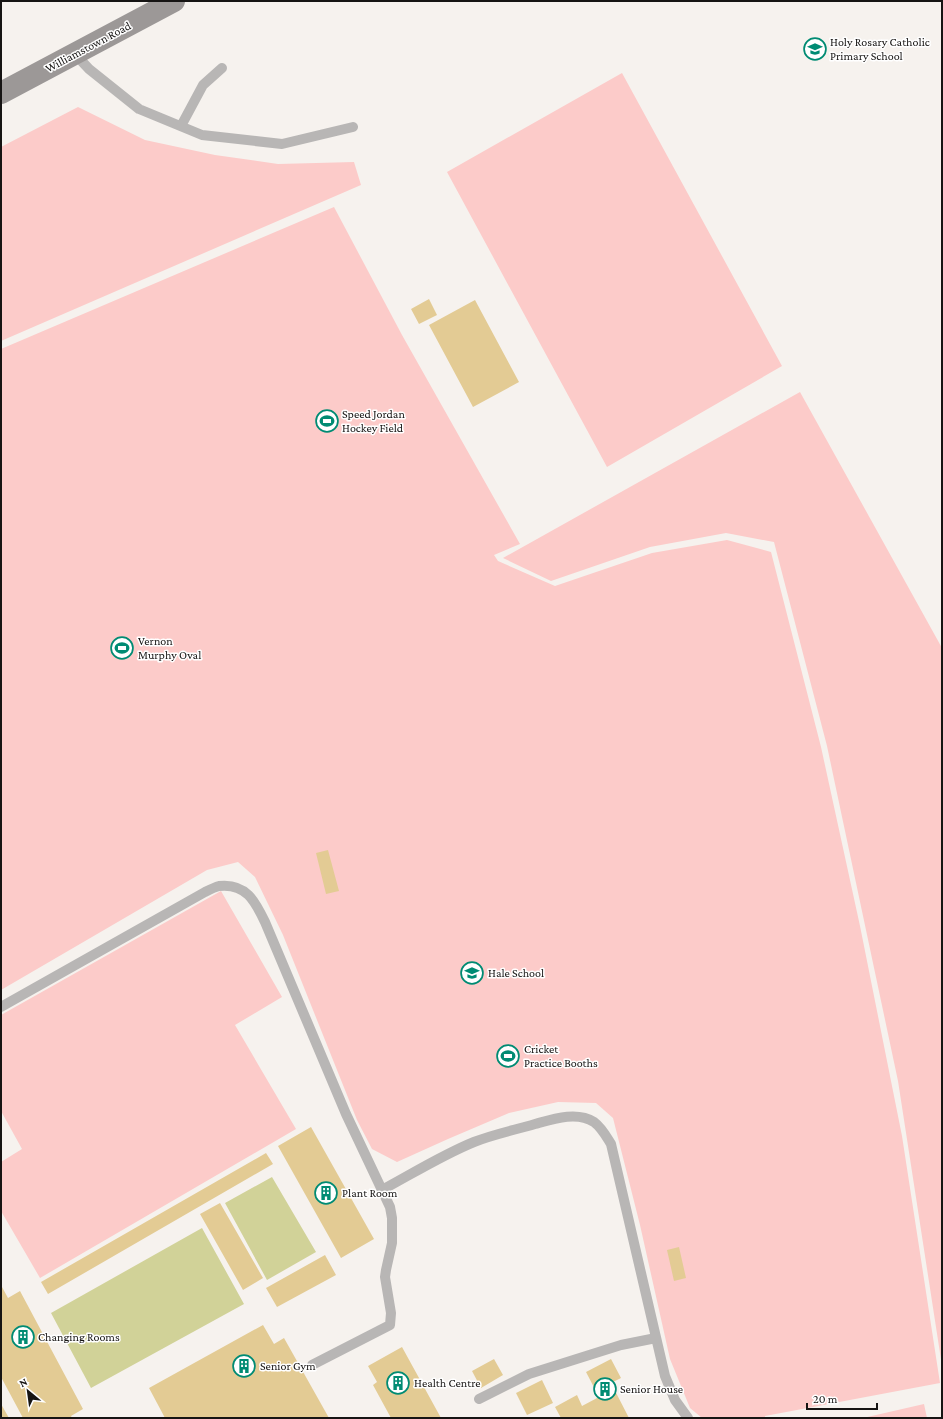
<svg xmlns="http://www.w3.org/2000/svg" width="943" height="1419" viewBox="0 0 943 1419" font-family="'Crimson Pro',serif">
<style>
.green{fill:#fccbc9}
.water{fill:#d1d298}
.building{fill:#e3cb94}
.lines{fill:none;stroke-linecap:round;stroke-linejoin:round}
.service{stroke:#b8b6b5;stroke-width:10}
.secondary{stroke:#9c9897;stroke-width:22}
.labels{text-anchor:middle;stroke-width:3;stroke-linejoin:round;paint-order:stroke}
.poi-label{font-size:12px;fill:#161413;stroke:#fff;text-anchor:start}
.street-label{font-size:12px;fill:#161413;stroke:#fff}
</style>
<rect width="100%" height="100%" fill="#f6f2ee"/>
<path class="green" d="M 622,73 L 782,366 L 607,467 L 447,172 Z
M 78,107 L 145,140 L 215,155 L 278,164 L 354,162 L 361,185 L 1,341 L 1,147 Z
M 334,207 L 402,335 L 520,544 L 494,555 L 498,561 L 555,586 L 652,553 L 727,540 L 771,552 L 821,747 L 860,926 L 902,1136 L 940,1383 L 765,1416 L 765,1418 L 702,1418 L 690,1408 L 670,1359 L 640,1225 L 613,1118 L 596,1103 L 558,1102 L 509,1113 L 448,1139 L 397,1162 L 372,1149 L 357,1120 L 283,935 L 255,877 L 238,862 L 207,870 L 1,990 L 1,349 Z
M 800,392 L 942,648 L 942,1366 L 898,1081 L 827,746 L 774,542 L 726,533 L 650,547 L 551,581 L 503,558 Z
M 221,891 L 282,997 L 235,1025 L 296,1129 L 40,1278 L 1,1211 L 1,1162 L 22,1149 L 1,1111 L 1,1015 Z
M 924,1404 L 927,1418 L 863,1418 Z"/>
<path class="water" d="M 272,1177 L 316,1252 L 267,1280 L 225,1203 Z
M 202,1228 L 244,1304 L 91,1388 L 51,1313 Z"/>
<path class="building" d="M 429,299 L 437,315 L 419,324 L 411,309 Z
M 475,300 L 519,382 L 473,407 L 429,325 Z
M 328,850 L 339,891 L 326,894 L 316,853 Z
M 311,1127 L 374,1239 L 341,1258 L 278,1146 Z
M 266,1153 L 273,1164 L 48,1294 L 41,1282 Z
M 220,1203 L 263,1278 L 243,1290 L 200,1214 Z
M 679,1247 L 686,1278 L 674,1281 L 667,1250 Z
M 325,1255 L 336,1275 L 277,1307 L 266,1288 Z
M 2,1287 L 8,1298 L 20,1291 L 83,1409 L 71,1416 L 72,1418 L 23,1418 L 1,1377 L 1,1288 Z
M 263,1325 L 274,1344 L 284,1338 L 329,1418 L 165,1418 L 149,1388 Z
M 402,1347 L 441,1418 L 391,1418 L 373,1385 L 377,1382 L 368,1366 Z
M 494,1359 L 503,1375 L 481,1388 L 472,1371 Z
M 611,1359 L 621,1378 L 611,1383 L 629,1418 L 561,1418 L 555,1407 L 577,1395 L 582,1406 L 599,1397 L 586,1372 Z
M 542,1380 L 553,1403 L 527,1415 L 516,1393 Z
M 1,1404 L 9,1418 L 1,1418 Z"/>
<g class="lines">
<path class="service" d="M 75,54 L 89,69 L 139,109 L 202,135 L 282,144 L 353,127
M 181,126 L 203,85 L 222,68
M 1,1007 L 205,892 C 209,890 215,887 219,886 C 246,883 255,901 265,922 L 346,1114 L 390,1207 L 392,1218 L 392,1243 L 386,1270 L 385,1277 L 391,1313 L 390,1325 L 312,1365
M 382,1190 C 412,1174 442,1155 474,1142 C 494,1134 515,1130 535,1124 C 553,1119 577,1111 594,1122 C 602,1128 606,1136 611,1144 L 665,1376 L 675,1400 L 688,1418
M 479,1399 L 529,1374 L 621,1345 L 656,1338"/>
<path class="secondary" d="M 1,93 L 174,1"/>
</g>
<defs>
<g id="school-ring" transform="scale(1.15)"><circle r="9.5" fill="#fff" stroke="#008b73" stroke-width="1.5"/><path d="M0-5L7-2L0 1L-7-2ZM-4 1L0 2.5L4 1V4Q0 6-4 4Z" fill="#008b73"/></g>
<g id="stadium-ring" transform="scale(1.15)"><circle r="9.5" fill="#fff" stroke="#008b73" stroke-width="1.5"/><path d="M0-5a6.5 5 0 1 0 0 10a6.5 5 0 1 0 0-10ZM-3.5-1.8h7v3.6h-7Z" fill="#008b73"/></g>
<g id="building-ring" transform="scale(1.15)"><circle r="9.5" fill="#fff" stroke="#008b73" stroke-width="1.5"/><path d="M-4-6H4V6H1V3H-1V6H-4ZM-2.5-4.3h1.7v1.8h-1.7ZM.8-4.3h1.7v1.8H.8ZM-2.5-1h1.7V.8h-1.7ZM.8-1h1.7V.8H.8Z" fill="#008b73"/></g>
</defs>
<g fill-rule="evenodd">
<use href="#school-ring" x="815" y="49"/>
<use href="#stadium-ring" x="327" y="421"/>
<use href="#stadium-ring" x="122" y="648"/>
<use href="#school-ring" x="472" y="973"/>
<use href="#stadium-ring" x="508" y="1056"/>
<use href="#building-ring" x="326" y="1193"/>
<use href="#building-ring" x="23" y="1337"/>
<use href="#building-ring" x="244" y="1366"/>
<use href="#building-ring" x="398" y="1383"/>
<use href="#building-ring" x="605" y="1389"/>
</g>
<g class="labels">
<g class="poi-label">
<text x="830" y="46">Holy Rosary Catholic<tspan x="830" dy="14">Primary School</tspan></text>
<text x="342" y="418">Speed Jordan<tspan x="342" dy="14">Hockey Field</tspan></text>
<text x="138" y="645">Vernon<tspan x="138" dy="14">Murphy Oval</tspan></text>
<text x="488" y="977">Hale School</text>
<text x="524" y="1053">Cricket<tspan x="524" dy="14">Practice Booths</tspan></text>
<text x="342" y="1197">Plant Room</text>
<text x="38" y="1341">Changing Rooms</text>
<text x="260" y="1370">Senior Gym</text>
<text x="414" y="1387">Health Centre</text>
<text x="620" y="1393">Senior House</text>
</g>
<g class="street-label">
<text transform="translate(88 47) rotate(-28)" y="4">Williamstown Road</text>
</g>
</g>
<rect width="943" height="1419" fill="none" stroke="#161413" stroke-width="4"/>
<g transform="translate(28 1391) rotate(331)" stroke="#ffffff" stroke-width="3" paint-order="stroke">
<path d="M0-3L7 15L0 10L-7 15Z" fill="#161413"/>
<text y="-6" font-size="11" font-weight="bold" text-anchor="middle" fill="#161413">N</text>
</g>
<path d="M807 1403v6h70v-6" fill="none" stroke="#161413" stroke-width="2"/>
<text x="813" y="1403" font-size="12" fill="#161413" stroke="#ffffff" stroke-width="3" paint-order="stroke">20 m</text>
</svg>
